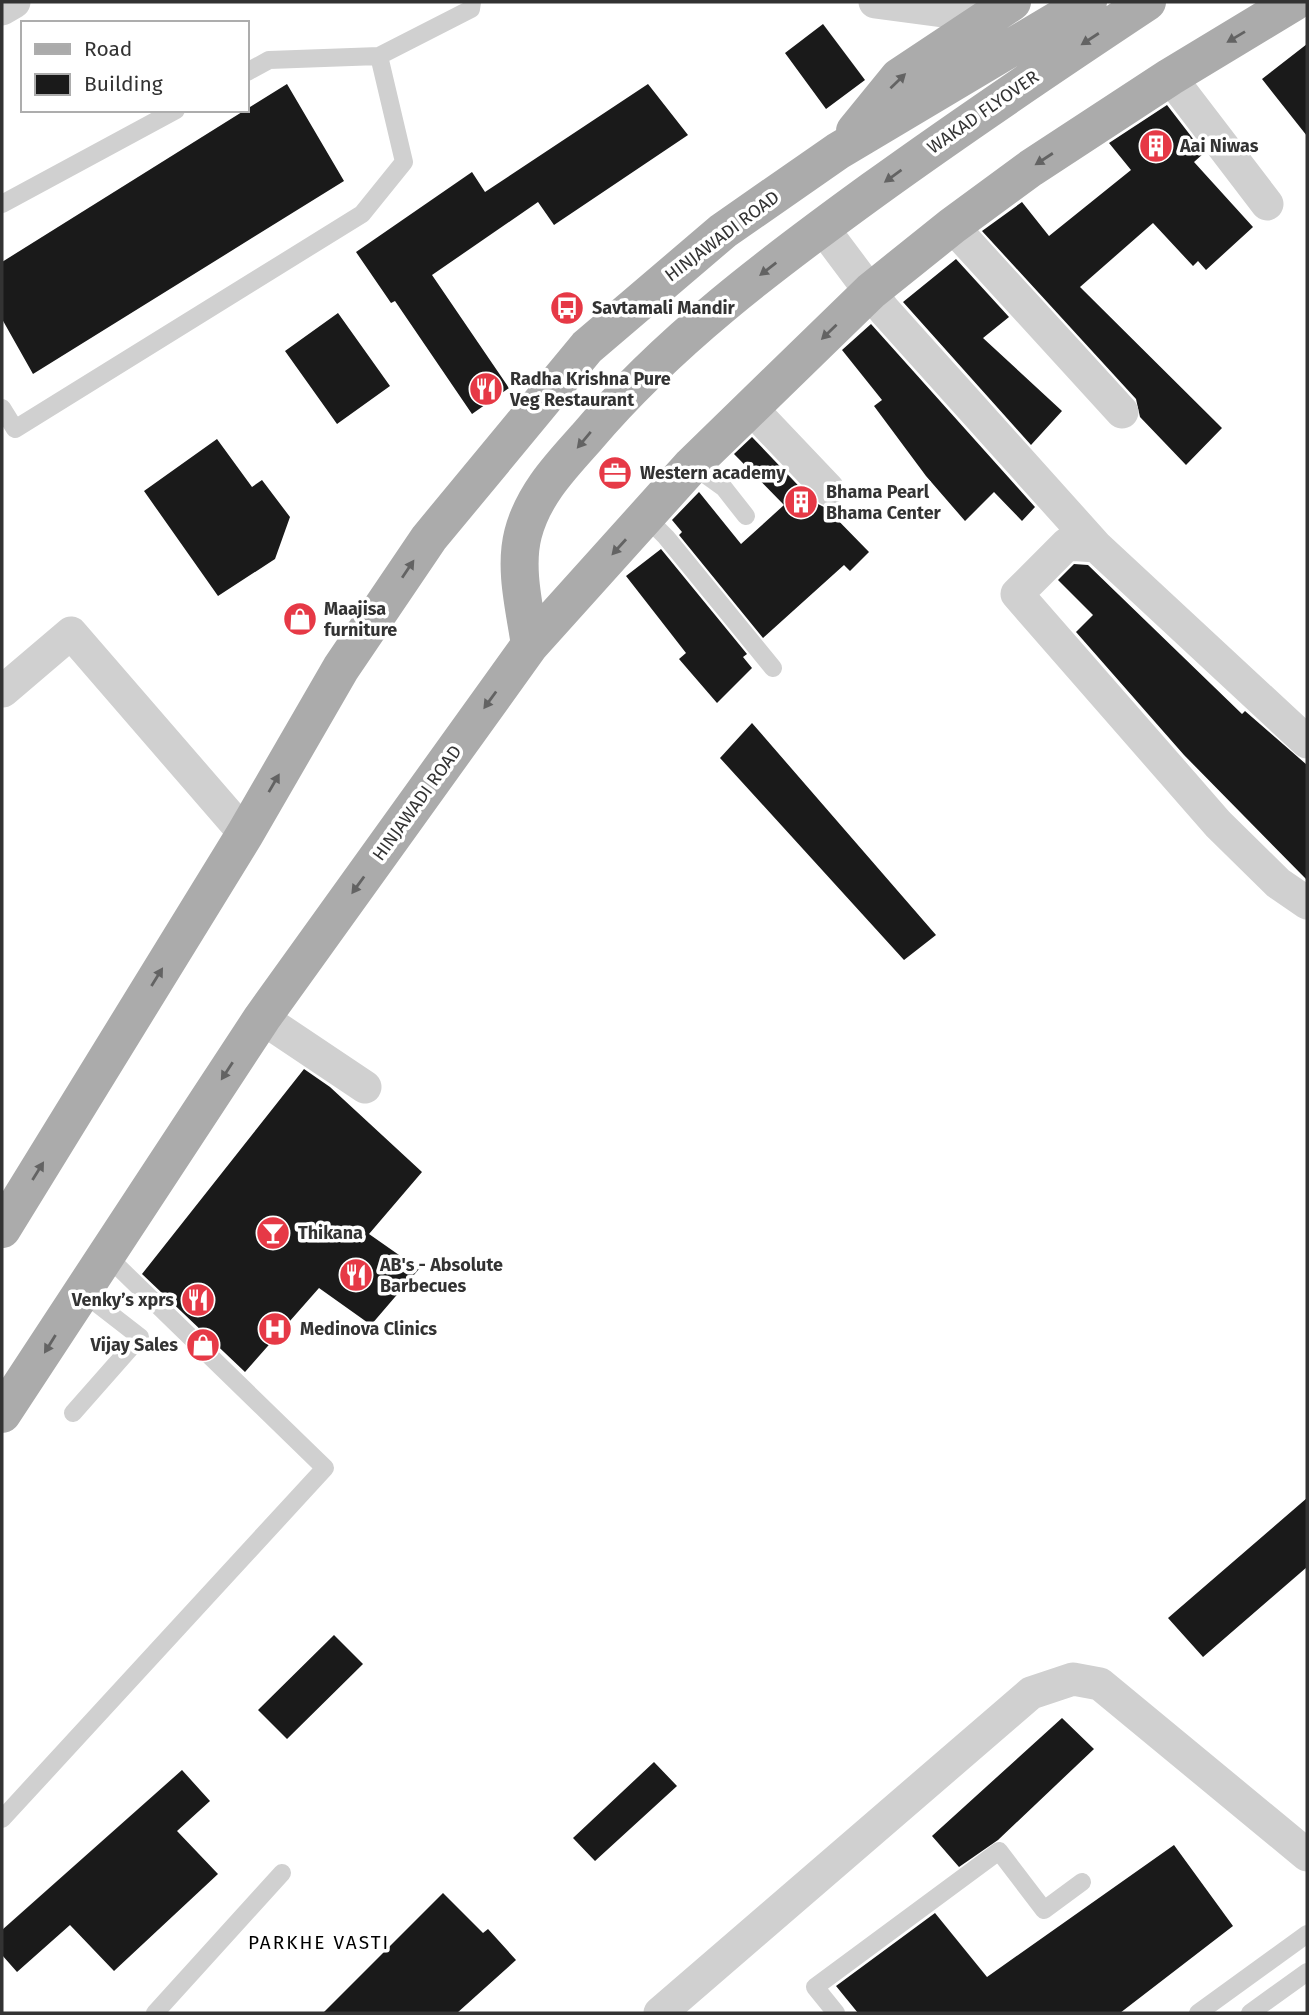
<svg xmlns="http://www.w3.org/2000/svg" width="1309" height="2015" viewBox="0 0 1309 2015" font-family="'Fira Sans',sans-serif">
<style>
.building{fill:#1a1a1a}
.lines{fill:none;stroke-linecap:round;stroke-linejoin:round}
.lane{stroke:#d0d0d0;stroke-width:18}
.street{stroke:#d0d0d0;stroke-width:33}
.primary{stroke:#ababab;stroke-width:38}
.oneway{fill:#636363}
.labels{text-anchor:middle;stroke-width:7;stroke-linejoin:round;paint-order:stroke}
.street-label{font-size:18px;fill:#333;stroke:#fff}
.poi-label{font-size:18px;font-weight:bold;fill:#333;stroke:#fff;text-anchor:start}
.neighbourhood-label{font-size:19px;letter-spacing:2px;fill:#000;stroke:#fff}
</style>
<rect width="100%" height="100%" fill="#fff"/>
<path class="building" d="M 823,24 L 865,80 L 826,109 L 785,53 Z
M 1307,44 L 1307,136 L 1262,79 Z
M 287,84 L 344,181 L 33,374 L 2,319 L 2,262 Z
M 648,84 L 688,135 L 554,225 L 538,202 L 432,275 L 509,388 L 472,414 L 395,301 L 391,303 L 356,252 L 472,172 L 485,192 Z
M 1167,105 L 1204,153 L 1194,162 L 1253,227 L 1206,270 L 1198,261 L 1193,266 L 1153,223 L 1080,287 L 1222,428 L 1186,465 L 1140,417 L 1136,399 L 982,231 L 1022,202 L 1049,236 L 1131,170 L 1109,143 Z
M 956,259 L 1009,317 L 983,338 L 1062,411 L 1031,445 L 903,302 Z
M 338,313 L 390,386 L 337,424 L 285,351 Z
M 871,324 L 1035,507 L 1022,521 L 994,492 L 965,521 L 926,476 L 874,406 L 882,400 L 842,350 Z
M 752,437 L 814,502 L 826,508 L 869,552 L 850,571 L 844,565 L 763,638 L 679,535 L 682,532 L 672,520 L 699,492 L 741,544 L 784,505 L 734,454 Z
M 217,439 L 252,487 L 262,480 L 290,517 L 275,559 L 218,596 L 144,491 Z
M 661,549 L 747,654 L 743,657 L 752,668 L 717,703 L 679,659 L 686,653 L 626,576 Z
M 1074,564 L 1088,565 L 1242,714 L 1245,711 L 1307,765 L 1307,880 L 1184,755 L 1076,632 L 1093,615 L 1058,580 Z
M 752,723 L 936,935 L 904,960 L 720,758 Z
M 304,1069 L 330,1087 L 422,1172 L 369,1234 L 419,1269 L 371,1325 L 319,1288 L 245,1372 L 142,1274 Z
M 1307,1498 L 1307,1567 L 1203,1657 L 1168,1618 Z
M 334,1635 L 363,1664 L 287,1739 L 258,1710 Z
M 1062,1718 L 1094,1749 L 998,1840 L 959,1867 L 932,1836 Z
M 654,1762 L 677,1786 L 595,1861 L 573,1838 Z
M 182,1770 L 210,1801 L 177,1831 L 218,1874 L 114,1971 L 70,1925 L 17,1972 L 2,1955 L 2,1930 Z
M 1174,1845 L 1233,1926 L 1120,2013 L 858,2013 L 836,1986 L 935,1913 L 987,1977 Z
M 443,1893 L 483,1933 L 488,1929 L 516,1960 L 457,2013 L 323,2013 Z"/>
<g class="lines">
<path class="lane" d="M 247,72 L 269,60 L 379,56 L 471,9 L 472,2
M 2,204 L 176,110
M 2,408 L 15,429 L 362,214 L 404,162 L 379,56
M 692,465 L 724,488 L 746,516
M 646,517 L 666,537 L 773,668
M 73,1413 L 140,1337 L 82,1292
M 2,1819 L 325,1468 L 106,1255
M 155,2013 L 282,1873
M 836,2013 L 815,1987 L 999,1851 L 1044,1910 L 1082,1882
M 1198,2013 L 1307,1934
M 1250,2013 L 1307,1972"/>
<path class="street" d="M 875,2 L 988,17
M 2,9 L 14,2
M 1170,77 L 1267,204
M 952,226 L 1122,412
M 822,227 L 884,310 L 1096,546
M 750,407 L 828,489
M 3,691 L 71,633 L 245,834
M 1307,742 L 1096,546 L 1067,544 L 1017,594 L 1218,824 L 1278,883 L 1307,903
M 262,1018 L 365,1087
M 660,2013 L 1031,1693 L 1073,1679 L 1100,1684 L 1307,1855"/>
<path class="primary" d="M 855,131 L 899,77 L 1012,2
M 530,645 C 525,610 514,569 523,534 C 533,495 560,467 586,438 C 668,341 771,264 873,190 C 963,125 1055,63 1147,2
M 2,1229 L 245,834 L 341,668 L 429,538 L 587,347 L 723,231 L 838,151 L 1088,2
M 2,1414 L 262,1018 L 530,645 L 692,465 L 871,291 L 952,226 L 1031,168 L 1170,77 L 1294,2"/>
</g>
<defs><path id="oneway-solid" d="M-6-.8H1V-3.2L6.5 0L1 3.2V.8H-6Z" transform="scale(1.75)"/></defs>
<g class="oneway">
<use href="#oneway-solid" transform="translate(1236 37) rotate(149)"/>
<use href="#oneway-solid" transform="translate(1090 39) rotate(147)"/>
<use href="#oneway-solid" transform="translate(898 81) rotate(-44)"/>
<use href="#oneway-solid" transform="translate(1044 159) rotate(147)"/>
<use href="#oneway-solid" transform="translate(893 176) rotate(144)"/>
<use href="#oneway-solid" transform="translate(768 269) rotate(142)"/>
<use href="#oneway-solid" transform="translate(829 332) rotate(136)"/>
<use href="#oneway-solid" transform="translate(584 440) rotate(130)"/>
<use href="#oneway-solid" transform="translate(619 547) rotate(132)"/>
<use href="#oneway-solid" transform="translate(408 569) rotate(-56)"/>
<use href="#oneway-solid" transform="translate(490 700) rotate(126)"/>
<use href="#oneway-solid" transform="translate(274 783) rotate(-60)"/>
<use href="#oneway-solid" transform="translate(358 885) rotate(126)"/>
<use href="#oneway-solid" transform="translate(157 977) rotate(-58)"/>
<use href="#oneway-solid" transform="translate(227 1071) rotate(123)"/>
<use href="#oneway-solid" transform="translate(38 1171) rotate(-58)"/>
<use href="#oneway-solid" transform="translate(50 1344) rotate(122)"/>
</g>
<defs>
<g id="building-disc" transform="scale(1.75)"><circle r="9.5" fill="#e63946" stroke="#fff"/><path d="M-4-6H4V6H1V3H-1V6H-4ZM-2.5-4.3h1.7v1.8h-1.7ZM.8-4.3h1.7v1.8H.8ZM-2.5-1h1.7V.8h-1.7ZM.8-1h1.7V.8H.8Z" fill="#fff"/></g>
<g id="bus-disc" transform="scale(1.75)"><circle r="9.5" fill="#e63946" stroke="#fff"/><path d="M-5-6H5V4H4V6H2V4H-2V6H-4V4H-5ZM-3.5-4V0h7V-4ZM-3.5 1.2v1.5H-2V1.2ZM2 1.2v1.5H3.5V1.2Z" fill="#fff"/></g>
<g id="restaurant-disc" transform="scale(1.75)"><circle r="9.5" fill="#e63946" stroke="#fff"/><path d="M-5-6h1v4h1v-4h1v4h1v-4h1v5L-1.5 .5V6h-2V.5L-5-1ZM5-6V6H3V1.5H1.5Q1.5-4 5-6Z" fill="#fff"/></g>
<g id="office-disc" transform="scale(1.75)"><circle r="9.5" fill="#e63946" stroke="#fff"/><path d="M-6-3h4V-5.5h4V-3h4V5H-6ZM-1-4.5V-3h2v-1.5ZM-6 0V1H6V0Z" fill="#fff"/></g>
<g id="shop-disc" transform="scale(1.75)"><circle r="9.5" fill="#e63946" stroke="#fff"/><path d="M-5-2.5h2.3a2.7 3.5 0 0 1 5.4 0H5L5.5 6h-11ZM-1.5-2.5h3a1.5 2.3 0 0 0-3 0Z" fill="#fff"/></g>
<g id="bar-disc" transform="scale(1.75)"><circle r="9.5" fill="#e63946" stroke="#fff"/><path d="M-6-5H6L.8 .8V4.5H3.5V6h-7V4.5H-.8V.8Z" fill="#fff"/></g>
<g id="hospital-disc" transform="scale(1.75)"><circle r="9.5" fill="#e63946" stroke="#fff"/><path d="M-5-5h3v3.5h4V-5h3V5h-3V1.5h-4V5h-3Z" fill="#fff"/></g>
</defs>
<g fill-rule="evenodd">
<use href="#building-disc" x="1156" y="146"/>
<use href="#bus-disc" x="567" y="308"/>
<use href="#restaurant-disc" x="486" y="389"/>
<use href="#office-disc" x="615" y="473"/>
<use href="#building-disc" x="801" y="502"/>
<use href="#shop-disc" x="300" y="619"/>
<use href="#bar-disc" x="273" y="1233"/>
<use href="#restaurant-disc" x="356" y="1275"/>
<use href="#restaurant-disc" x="198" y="1300"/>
<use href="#hospital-disc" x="275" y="1329"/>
<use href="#shop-disc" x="203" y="1345"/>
</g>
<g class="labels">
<g class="street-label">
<text transform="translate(983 112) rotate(-35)" y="6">WAKAD FLYOVER</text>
<text transform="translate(722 236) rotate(-37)" y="6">HINJAWADI ROAD</text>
<text transform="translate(417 803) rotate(-54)" y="6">HINJAWADI ROAD</text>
</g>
<g class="poi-label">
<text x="1180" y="152">Aai Niwas</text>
<text x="592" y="314">Savtamali Mandir</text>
<text x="510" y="385">Radha Krishna Pure<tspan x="510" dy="21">Veg Restaurant</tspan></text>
<text x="640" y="479">Western academy</text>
<text x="826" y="498">Bhama Pearl<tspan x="826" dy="21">Bhama Center</tspan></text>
<text x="324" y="615">Maajisa<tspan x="324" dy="21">furniture</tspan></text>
<text x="298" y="1239">Thikana</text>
<text x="380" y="1271">AB's - Absolute<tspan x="380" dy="21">Barbecues</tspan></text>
<text x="174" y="1306" text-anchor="end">Venky’s xprs</text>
<text x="300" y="1335">Medinova Clinics</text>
<text x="178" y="1351" text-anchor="end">Vijay Sales</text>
</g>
<g class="neighbourhood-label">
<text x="319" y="1949">PARKHE VASTI</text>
</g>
</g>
<rect width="1309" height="2015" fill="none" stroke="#333333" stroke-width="7"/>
<rect x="21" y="21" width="228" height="91" fill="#ffffff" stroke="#adadad" stroke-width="2"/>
<rect x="35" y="44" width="35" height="10" fill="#ababab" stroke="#adadad" stroke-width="2"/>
<text x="84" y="56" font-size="21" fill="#333333">Road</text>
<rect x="35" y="74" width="35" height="21" fill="#1a1a1a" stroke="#adadad" stroke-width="2"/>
<text x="84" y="91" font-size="21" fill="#333333">Building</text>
</svg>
